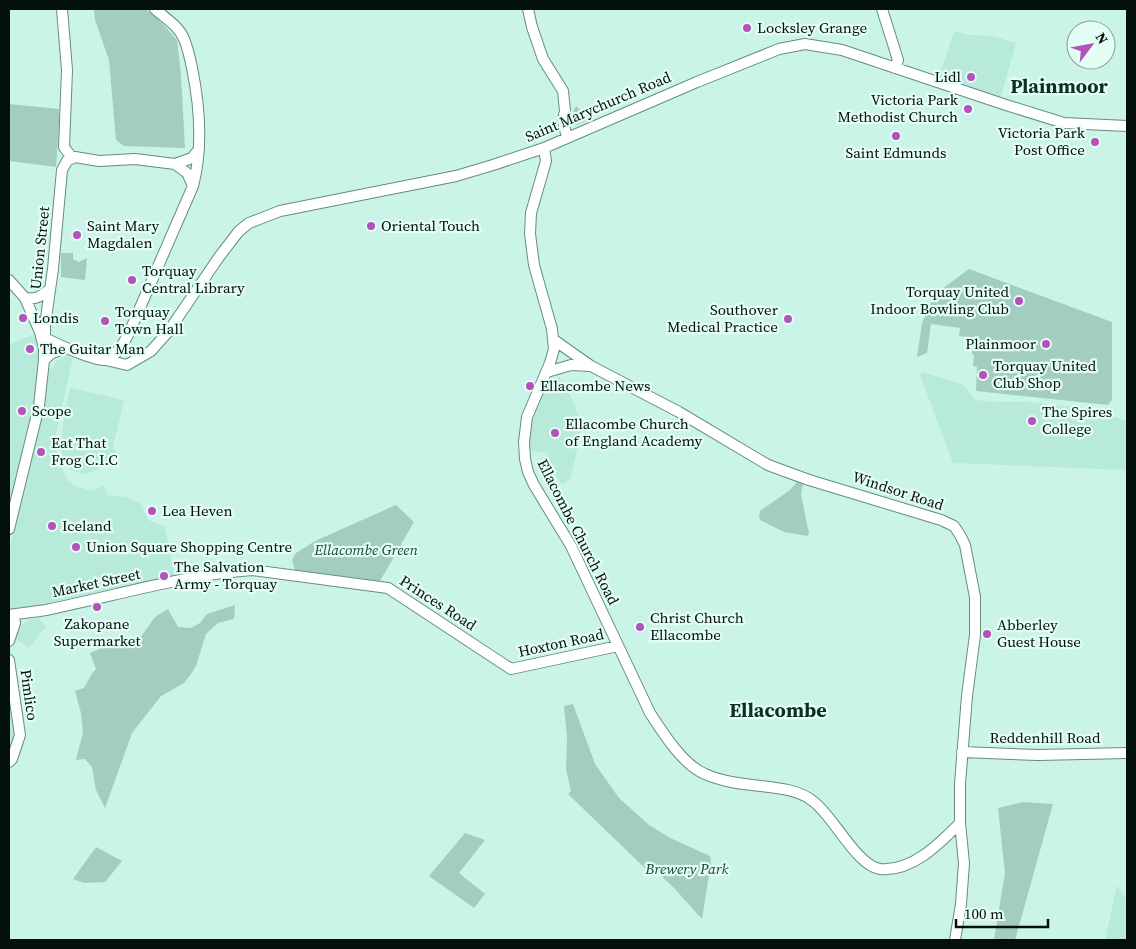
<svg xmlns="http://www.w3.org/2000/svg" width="1136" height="949" viewBox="0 0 1136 949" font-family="'Source Serif 4',serif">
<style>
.built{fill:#b7eadb}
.green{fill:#a2cdc0}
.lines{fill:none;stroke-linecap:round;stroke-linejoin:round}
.secondary-casing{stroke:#668c81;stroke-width:12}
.secondary{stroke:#fff;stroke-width:10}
.poi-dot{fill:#b252ba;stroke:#e4fdf5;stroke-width:2}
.labels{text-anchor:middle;stroke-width:4.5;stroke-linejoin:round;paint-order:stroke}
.poi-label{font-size:15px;fill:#03100c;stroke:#e4fdf5;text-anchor:start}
.street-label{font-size:15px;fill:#03100c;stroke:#e4fdf5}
.park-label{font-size:15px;font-style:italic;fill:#15473b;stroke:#e4fdf5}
.district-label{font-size:20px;font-weight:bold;fill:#0a3128;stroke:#e4fdf5}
</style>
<rect width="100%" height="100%" fill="#caf4e7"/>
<path class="built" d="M 954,31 L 969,35 L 992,36 L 1016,43 L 1001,96 L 998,96 L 939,78 Z
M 40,332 L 44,360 L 9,529 L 9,345 L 21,339 Z
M 67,354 L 73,357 L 55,439 L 58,458 L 62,469 L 68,481 L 75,486 L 92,491 L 104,485 L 107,495 L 127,497 L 141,504 L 148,520 L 164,526 L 176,578 L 58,604 L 9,612 L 9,552 L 43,412 L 49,370 L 57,361 Z
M 922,372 L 962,384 L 976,400 L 994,402 L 1027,402 L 1086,408 L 1127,421 L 1127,470 L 953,463 L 920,375 Z
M 559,376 L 574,403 L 579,418 L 580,439 L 570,479 L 562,485 L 553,470 L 547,453 L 529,450 L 529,439 L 535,411 L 543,390 L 550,381 L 557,380 Z
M 70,388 L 124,400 L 113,447 L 117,452 L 97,470 L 85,474 L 73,471 L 66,466 L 61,449 L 63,425 Z
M 38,618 L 46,627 L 29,648 L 12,637 L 18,628 L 28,620 Z
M 9,675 L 20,735 L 9,762 Z
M 1117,885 L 1127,900 L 1127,940 L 1105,940 Z"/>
<path class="green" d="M 94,9 L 146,9 L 163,24 L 177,40 L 181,75 L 185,148 L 124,146 L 116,140 L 109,60 L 95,20 Z
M 9,104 L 59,109 L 59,124 L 56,167 L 9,161 Z
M 576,106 L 590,119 L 577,125 L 572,125 L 572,115 Z
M 61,253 L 73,253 L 73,259 L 79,262 L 87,258 L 85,280 L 61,277 Z
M 969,269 L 1112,322 L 1112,400 L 1108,405 L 976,391 L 977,367 L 973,366 L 974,355 L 972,354 L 973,338 L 959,336 L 960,328 L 931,324 L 927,353 L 917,357 L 922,323 L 937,290 L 942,289 Z
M 797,482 L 803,484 L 801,494 L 809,534 L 807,536 L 784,532 L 760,520 L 759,516 L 760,511 L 790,490 Z
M 396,505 L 414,522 L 380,581 L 295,570 L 292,560 L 296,553 L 315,541 Z
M 235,605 L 234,619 L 218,623 L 206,634 L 196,666 L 191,674 L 184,683 L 161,696 L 132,733 L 105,808 L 96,790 L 92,767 L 85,759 L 76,760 L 83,732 L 81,713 L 75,691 L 84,688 L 93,672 L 96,669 L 90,653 L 106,646 L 135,645 L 155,617 L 168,609 L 178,627 L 191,628 L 200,623 L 207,614 Z
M 573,704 L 595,764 L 619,798 L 649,825 L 670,838 L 710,856 L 711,863 L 702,919 L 674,888 L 654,869 L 650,873 L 568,794 L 571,791 L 566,769 L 567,737 L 564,706 Z
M 1023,802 L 1053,804 L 1015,940 L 994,940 L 1005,873 L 998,808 Z
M 465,833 L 485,840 L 459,873 L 485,894 L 474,908 L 429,876 Z
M 96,847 L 122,861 L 105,882 L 84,883 L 73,879 Z"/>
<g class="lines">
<g class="secondary-casing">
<path id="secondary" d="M 62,9 L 67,70 L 64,147 L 72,158
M 155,9 C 165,18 179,26 184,39 C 188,48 190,58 192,68 C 200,107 203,148 193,186 L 129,333 C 124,342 117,356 106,360 C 97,362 57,344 47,339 L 45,337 L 45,325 L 53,269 L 62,170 L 67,161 L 75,157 L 99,161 L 135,159 L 175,164 L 192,158 L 199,149
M 528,9 L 532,27 L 543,59 L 563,91 L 565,111 L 563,120 L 567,138
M 882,9 L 898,60 L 895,68
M 544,148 L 546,161 L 531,213 L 530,234 L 534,265 L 552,329 L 554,349 L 550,363 L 527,417 L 524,442 L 525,459 L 528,472 L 534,485 L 571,546 L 650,713 C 663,733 683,765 705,774 C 723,782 742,784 761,786 C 779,788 800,790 814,802 C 833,816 857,866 880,869 C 912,872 939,844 960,823
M 175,164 L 187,173 L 193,186
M 9,280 L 25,298 L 40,332 L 45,337
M 25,298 C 37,300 41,296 50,289
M 40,332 L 44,348 L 44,360
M 554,340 L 591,366 L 679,412 L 768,465 L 809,480 L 941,520 L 954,526 L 960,535 L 965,545 L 975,597 L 975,635 L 967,696 L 960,784 L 960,823 L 964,863 L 961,904 L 955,940
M 106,360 L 127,365 L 151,351 L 168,332 L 219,257 L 239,231 L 249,223 L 280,211 L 456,176 L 493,165 L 544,148 L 697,82 L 779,49 L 805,44 L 842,50 L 1006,105 L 1064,123 L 1127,126
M 547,372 L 571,365 L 590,366
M 9,529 L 39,406 L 44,360 L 52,353 L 66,348
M 9,615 C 21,613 34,612 46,610 C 115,596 183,575 252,570 L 388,588 L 511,669 L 618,646
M 9,616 L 14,618 L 15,623 L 9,641
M 9,660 L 20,735 L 12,759 L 9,762
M 962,752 L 1038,755 L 1127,753"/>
</g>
<use href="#secondary" class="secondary"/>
</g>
<g class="poi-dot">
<circle cx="747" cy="28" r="5"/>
<circle cx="971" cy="77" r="5"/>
<circle cx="968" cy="109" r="5"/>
<circle cx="896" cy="136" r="5"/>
<circle cx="1095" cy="142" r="5"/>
<circle cx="371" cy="226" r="5"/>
<circle cx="77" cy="235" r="5"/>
<circle cx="132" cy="280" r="5"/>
<circle cx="1019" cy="301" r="5"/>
<circle cx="23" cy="318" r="5"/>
<circle cx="788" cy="319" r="5"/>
<circle cx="105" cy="321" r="5"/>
<circle cx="1046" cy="344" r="5"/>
<circle cx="30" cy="349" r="5"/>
<circle cx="983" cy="375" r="5"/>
<circle cx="530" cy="386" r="5"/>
<circle cx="22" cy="411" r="5"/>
<circle cx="1032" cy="421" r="5"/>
<circle cx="555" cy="433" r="5"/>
<circle cx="41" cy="452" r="5"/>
<circle cx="152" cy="511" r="5"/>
<circle cx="52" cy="526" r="5"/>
<circle cx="76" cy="547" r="5"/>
<circle cx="164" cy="576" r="5"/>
<circle cx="97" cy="607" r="5"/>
<circle cx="640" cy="627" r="5"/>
<circle cx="987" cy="634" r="5"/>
</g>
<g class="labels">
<g class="poi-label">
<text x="757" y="33">Locksley Grange</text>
<text x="961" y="82" text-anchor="end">Lidl</text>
<text x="958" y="105" text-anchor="end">Victoria Park<tspan x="958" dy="17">Methodist Church</tspan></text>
<text x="1085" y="138" text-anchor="end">Victoria Park<tspan x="1085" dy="17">Post Office</tspan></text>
<text x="896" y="158" text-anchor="middle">Saint Edmunds</text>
<text x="87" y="231">Saint Mary<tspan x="87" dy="17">Magdalen</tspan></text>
<text x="381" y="231">Oriental Touch</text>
<text x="142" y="276">Torquay<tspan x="142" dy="17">Central Library</tspan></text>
<text x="1009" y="297" text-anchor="end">Torquay United<tspan x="1009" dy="17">Indoor Bowling Club</tspan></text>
<text x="778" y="315" text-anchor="end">Southover<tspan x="778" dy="17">Medical Practice</tspan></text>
<text x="115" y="317">Torquay<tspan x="115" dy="17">Town Hall</tspan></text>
<text x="33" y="323">Londis</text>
<text x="1036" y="349" text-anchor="end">Plainmoor</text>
<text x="40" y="354">The Guitar Man</text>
<text x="993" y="371">Torquay United<tspan x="993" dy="17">Club Shop</tspan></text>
<text x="540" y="391">Ellacombe News</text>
<text x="32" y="416">Scope</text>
<text x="1042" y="417">The Spires<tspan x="1042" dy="17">College</tspan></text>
<text x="565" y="429">Ellacombe Church<tspan x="565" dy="17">of England Academy</tspan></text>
<text x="51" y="448">Eat That<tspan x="51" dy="17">Frog C.I.C</tspan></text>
<text x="162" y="516">Lea Heven</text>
<text x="62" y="531">Iceland</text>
<text x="86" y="552">Union Square Shopping Centre</text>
<text x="174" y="572">The Salvation<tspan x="174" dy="17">Army - Torquay</tspan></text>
<text x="650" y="623">Christ Church<tspan x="650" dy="17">Ellacombe</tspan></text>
<text x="97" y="629" text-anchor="middle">Zakopane<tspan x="97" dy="17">Supermarket</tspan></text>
<text x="997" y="630">Abberley<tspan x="997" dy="17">Guest House</tspan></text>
</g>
<g class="street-label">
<text transform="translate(598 107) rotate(-23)" y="5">Saint Marychurch Road</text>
<text transform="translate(40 248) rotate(-84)" y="5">Union Street</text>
<text transform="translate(898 491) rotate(18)" y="5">Windsor Road</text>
<text transform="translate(578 532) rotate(63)" y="5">Ellacombe Church Road</text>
<text transform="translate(96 583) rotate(-12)" y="5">Market Street</text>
<text transform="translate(438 603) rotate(33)" y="5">Princes Road</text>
<text transform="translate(561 643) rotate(-12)" y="5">Hoxton Road</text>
<text transform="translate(29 695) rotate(82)" y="5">Pimlico</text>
<text x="1045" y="743">Reddenhill Road</text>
</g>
<g class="park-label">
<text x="366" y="555">Ellacombe Green</text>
<text x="687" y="874">Brewery Park</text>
</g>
<g class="district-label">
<text x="1059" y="93">Plainmoor</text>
<text x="778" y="717">Ellacombe</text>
</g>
</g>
<rect width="1136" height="949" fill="none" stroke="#03100c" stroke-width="20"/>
<g transform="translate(1091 45) rotate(58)"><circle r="24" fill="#e4fdf5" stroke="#8a9e98"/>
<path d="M0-4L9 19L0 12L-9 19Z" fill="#b252ba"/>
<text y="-8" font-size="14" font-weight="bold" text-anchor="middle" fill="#03100c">N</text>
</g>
<path d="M956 919v8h92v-8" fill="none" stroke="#03100c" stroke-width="2.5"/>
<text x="964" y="919" font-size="15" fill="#03100c" stroke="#e4fdf5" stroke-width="4" paint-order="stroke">100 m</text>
</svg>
